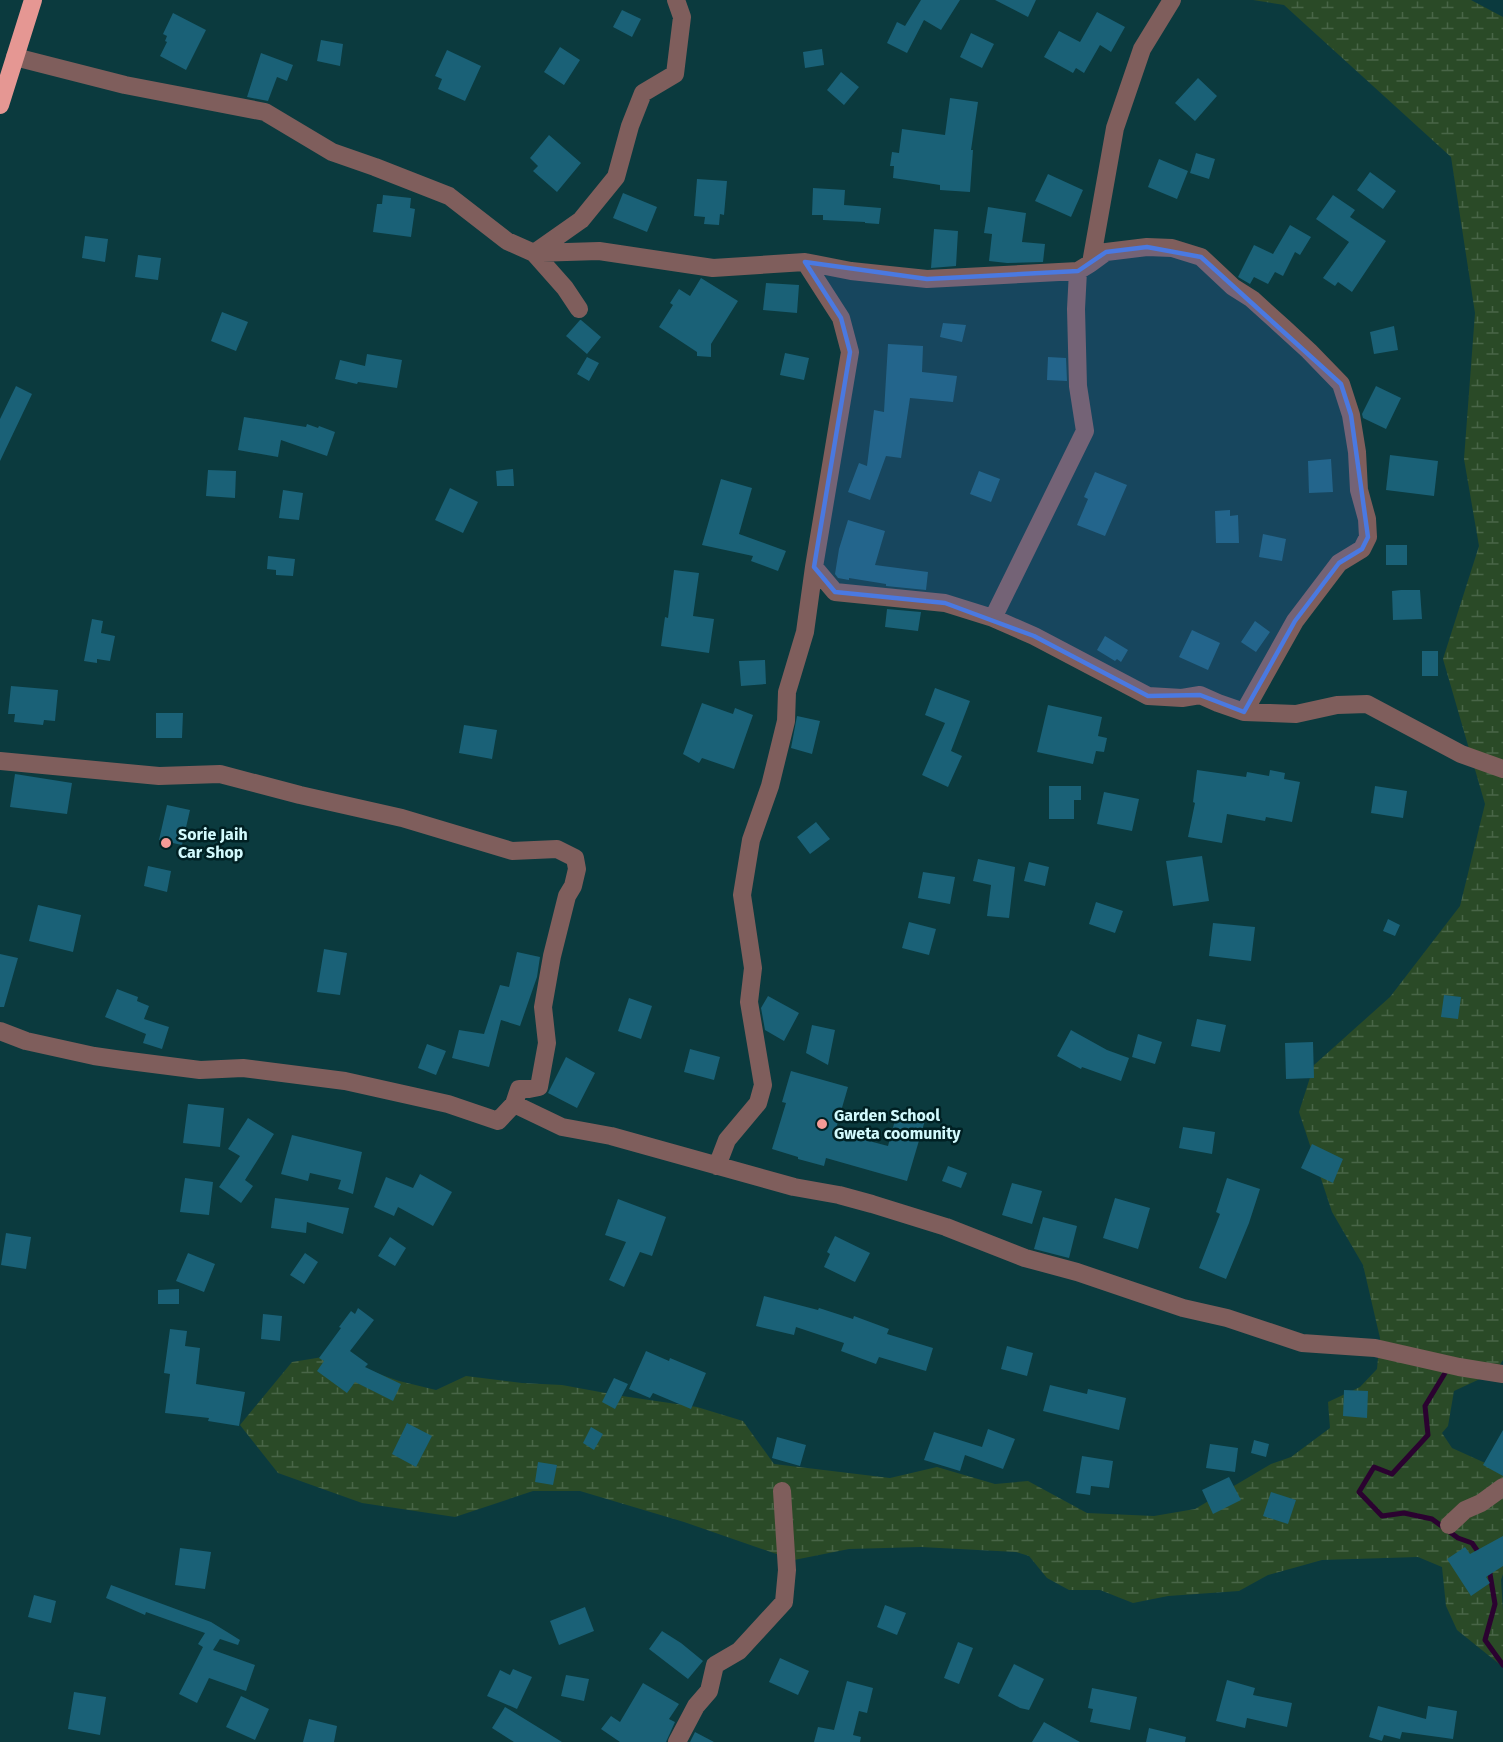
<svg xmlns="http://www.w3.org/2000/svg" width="1503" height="1742" viewBox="0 0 1503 1742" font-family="'Fira Sans',sans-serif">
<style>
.wetland{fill:url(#wetland-marsh)}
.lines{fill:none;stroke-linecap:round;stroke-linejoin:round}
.stream{stroke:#2b0230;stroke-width:5}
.building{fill:#1a6177}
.minor{stroke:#7f5e5c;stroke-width:18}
.highway{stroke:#e59793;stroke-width:18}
.marked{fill:#4a79e1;fill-opacity:0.2;stroke:#4a79e1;stroke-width:4.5;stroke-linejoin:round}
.poi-dot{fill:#f59b97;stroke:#002023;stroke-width:2}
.labels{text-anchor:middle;stroke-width:5;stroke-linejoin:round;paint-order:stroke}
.poi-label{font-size:16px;font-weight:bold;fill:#d2fafd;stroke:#002023;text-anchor:start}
</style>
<defs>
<pattern id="wetland-marsh" width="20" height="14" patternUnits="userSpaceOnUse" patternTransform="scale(1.5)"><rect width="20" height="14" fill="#2a4a27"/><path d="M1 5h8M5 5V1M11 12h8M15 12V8" fill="none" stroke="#486547"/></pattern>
</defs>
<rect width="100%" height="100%" fill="#0b3a3e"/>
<path class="wetland" d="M 1253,0 L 1471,0 L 1503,17 L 1503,1360 L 1495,1372 L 1454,1391 L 1448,1426 L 1442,1433 L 1452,1448 L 1503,1471 L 1503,1574 L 1501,1580 L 1503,1611 L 1503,1667 L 1457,1630 L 1446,1606 L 1442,1567 L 1418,1557 L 1322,1560 L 1268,1575 L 1239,1591 L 1168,1596 L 1133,1603 L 1100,1590 L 1069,1590 L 1047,1578 L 1029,1556 L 1016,1552 L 921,1547 L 849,1549 L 794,1560 L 684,1522 L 580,1491 L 533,1491 L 455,1517 L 362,1503 L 278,1473 L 240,1425 L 292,1362 L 335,1355 L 353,1365 L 399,1381 L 436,1390 L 466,1376 L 522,1383 L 562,1385 L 622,1396 L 697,1407 L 743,1421 L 774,1464 L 890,1478 L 937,1467 L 995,1484 L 1028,1481 L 1087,1513 L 1154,1516 L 1195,1509 L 1271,1464 L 1291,1457 L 1330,1428 L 1328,1402 L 1360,1387 L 1377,1369 L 1380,1338 L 1363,1265 L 1332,1212 L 1299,1112 L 1314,1065 L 1390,997 L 1460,906 L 1485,804 L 1443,659 L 1479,546 L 1464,459 L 1475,313 L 1451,157 L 1284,5 Z"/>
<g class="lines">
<path class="stream" d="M 1445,1373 L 1425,1406 L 1428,1435 L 1392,1474 L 1374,1467 L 1359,1492 L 1382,1516 L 1404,1513 L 1432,1519 L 1458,1538 L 1472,1543 L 1481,1556
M 1489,1568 L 1495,1604 L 1485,1640 L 1503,1665"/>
</g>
<path class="building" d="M 921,0 L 960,0 L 941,30 L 924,20 L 907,53 L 887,43 L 897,22 L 905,26 Z
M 995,0 L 1036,0 L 1028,17 Z
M 622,10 L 641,19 L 632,37 L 613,27 Z
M 1097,12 L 1125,27 L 1111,52 L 1100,45 L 1084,73 L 1076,68 L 1073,73 L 1044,57 L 1059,31 L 1080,42 Z
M 173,13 L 206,30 L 186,70 L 160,56 L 167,42 L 165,41 L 167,36 L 163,34 Z
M 971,33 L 994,44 L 982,68 L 960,57 Z
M 321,40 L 343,44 L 340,66 L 317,61 Z
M 560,47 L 580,60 L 564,85 L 544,72 Z
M 822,49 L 824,65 L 805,68 L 803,52 Z
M 447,50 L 481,66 L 465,101 L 438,89 L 442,79 L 435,76 Z
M 261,53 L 293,65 L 287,81 L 277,77 L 268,101 L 247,97 Z
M 841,72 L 859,87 L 844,105 L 827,90 Z
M 1198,78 L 1217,96 L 1195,121 L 1175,103 Z
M 950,98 L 978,102 L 971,150 L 973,150 L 970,192 L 940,190 L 940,185 L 893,178 L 894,166 L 890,166 L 892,152 L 899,153 L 902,129 L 945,135 Z
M 549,135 L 581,163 L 557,192 L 533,171 L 538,166 L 530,158 Z
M 1196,153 L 1215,159 L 1209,179 L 1190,173 Z
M 1159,159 L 1188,171 L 1177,199 L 1148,187 Z
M 1370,172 L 1396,191 L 1383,209 L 1357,190 Z
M 1048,174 L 1083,190 L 1071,217 L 1035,201 Z
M 697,179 L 727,181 L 724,215 L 720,214 L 719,225 L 704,224 L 705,217 L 694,216 Z
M 813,188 L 845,190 L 844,205 L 881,208 L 879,224 L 865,223 L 865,222 L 823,220 L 823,215 L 812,215 Z
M 623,193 L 657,207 L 647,232 L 613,218 Z
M 383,195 L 411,198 L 410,208 L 415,209 L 411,237 L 373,232 L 377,204 L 382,204 Z
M 1333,195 L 1355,210 L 1350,217 L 1386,241 L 1352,292 L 1338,282 L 1335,286 L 1323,278 L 1349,242 L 1316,219 Z
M 988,207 L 1026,213 L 1022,242 L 1045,244 L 1043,262 L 1007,263 L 989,261 L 992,234 L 984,233 Z
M 1290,225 L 1311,237 L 1300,255 L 1295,252 L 1283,276 L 1275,272 L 1268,284 L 1254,277 L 1250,284 L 1238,277 L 1254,245 L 1273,254 Z
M 934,229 L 958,231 L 956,266 L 931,268 Z
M 85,236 L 108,239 L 105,262 L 82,258 Z
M 138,255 L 161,258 L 158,280 L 135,277 Z
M 701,278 L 738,301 L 711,344 L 711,357 L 697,356 L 697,352 L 659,327 L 673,305 L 670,303 L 679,289 L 690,296 Z
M 766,283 L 799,285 L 797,313 L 763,310 Z
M 222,312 L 248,322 L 236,351 L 211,341 Z
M 580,320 L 581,320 L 601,337 L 587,354 L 566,336 Z
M 943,323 L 966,325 L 962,342 L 940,337 Z
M 1394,326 L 1398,350 L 1374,354 L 1370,332 Z
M 888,344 L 923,346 L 922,372 L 957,376 L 953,402 L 910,398 L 901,458 L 886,456 L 870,500 L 848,492 L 859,463 L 867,466 L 874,410 L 884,412 Z
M 785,353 L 809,358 L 804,380 L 780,375 Z
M 367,354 L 402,360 L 397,388 L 358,382 L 357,384 L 335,379 L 340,360 L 365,366 Z
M 587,357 L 599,363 L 589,381 L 577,374 Z
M 1048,357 L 1066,358 L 1067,381 L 1047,380 Z
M 16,386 L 32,394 L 0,461 L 0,419 Z
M 1376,386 L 1401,398 L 1386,429 L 1363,418 L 1362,414 Z
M 244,417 L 306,427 L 307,424 L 318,428 L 319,426 L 335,432 L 327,456 L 281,440 L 278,457 L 238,450 Z
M 1390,455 L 1438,461 L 1434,496 L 1386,490 Z
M 1331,459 L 1333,492 L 1309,493 L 1308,461 Z
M 513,469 L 514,486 L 497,486 L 496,471 Z
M 208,470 L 236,471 L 235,498 L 206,496 Z
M 979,471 L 1000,479 L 991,502 L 970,494 Z
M 1095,472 L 1127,485 L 1105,536 L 1077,525 L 1088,499 L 1084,497 Z
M 721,479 L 752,488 L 739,534 L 786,551 L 778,571 L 751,561 L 753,556 L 702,545 Z
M 450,488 L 478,502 L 463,533 L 435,520 Z
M 283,490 L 303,493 L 299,520 L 279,518 Z
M 1230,510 L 1230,516 L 1238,515 L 1239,543 L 1216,543 L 1215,511 Z
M 848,520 L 885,531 L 875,565 L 928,572 L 926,590 L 886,586 L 886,584 L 849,578 L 849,580 L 838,578 L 835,574 L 839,549 Z
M 1263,534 L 1286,539 L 1282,561 L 1259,557 Z
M 1386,545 L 1407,545 L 1407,565 L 1386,565 Z
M 268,556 L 295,559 L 293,576 L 276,575 L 276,570 L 267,569 Z
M 674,570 L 699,573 L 693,616 L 714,619 L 709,653 L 661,646 L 665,617 L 668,618 Z
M 1401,590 L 1420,590 L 1422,619 L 1393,620 L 1392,591 Z
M 887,609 L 921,612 L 918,631 L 885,627 Z
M 92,619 L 103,621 L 101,633 L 115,636 L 110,661 L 97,659 L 97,663 L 84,661 Z
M 1255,621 L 1270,632 L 1256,652 L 1241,642 Z
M 1192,630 L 1220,643 L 1208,670 L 1179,657 Z
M 1105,636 L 1128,650 L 1121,662 L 1117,659 L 1115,661 L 1097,650 Z
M 1422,651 L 1438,651 L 1438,676 L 1422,676 Z
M 765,660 L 766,684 L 741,686 L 739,661 Z
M 11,686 L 58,690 L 55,721 L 44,720 L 43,725 L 14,722 L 15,714 L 8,714 Z
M 935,688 L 970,701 L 951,751 L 962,756 L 948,787 L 922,775 L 945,723 L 925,715 Z
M 702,703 L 733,714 L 735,708 L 753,715 L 734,769 L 702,758 L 699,763 L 683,754 Z
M 1048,705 L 1102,717 L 1098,736 L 1107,738 L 1104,752 L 1096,751 L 1093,764 L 1037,752 Z
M 156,713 L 183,713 L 182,738 L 156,738 Z
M 797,716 L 820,721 L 812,754 L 791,748 Z
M 464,725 L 497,730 L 492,759 L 459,753 Z
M 1197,770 L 1246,777 L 1247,772 L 1269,776 L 1270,770 L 1285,773 L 1284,779 L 1300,782 L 1292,822 L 1266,817 L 1265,821 L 1227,814 L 1222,843 L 1188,837 L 1195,803 L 1193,802 Z
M 15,774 L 72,783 L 67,814 L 10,807 Z
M 1049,786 L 1081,786 L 1081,800 L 1074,800 L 1074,819 L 1049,819 Z
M 1375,786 L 1407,791 L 1403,818 L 1371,813 Z
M 1104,792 L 1139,799 L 1132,831 L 1097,824 Z
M 167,805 L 190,810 L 182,845 L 159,840 Z
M 816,822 L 830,839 L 810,854 L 797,837 Z
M 1202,856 L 1209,901 L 1173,906 L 1166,861 Z
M 978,859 L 1015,867 L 1009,918 L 987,916 L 991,885 L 973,881 Z
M 1029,862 L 1049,867 L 1045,886 L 1024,881 Z
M 148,866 L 171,871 L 167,892 L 144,886 Z
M 923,872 L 955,877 L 950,904 L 918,898 Z
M 1096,902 L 1123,911 L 1115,933 L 1089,924 Z
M 38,905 L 81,915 L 73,952 L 29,941 Z
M 1388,919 L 1400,925 L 1395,936 L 1383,931 Z
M 909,922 L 936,929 L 929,955 L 902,948 Z
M 1213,923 L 1255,927 L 1251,961 L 1209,956 Z
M 324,949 L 347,953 L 340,995 L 317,992 Z
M 517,952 L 540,957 L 537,977 L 520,1026 L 501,1020 L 489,1067 L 452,1058 L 459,1030 L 484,1034 L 500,985 L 509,987 Z
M 0,954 L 18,958 L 4,1007 L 0,1007 Z
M 117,989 L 138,997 L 137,1001 L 149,1006 L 144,1019 L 169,1027 L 162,1049 L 143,1043 L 146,1034 L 105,1017 Z
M 1444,995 L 1461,997 L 1458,1019 L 1441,1017 Z
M 768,996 L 799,1013 L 784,1041 L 765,1030 L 761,1008 Z
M 629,998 L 652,1006 L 641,1039 L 618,1031 Z
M 1197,1019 L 1226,1025 L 1220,1052 L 1191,1046 Z
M 812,1025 L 835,1030 L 828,1065 L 806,1053 Z
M 1071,1030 L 1107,1050 L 1129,1058 L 1121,1081 L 1082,1067 L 1081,1069 L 1057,1056 Z
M 1138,1034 L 1162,1042 L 1155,1064 L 1132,1057 Z
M 1313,1042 L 1314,1078 L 1286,1079 L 1285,1043 Z
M 427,1044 L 446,1051 L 436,1075 L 418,1068 Z
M 690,1049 L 720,1057 L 714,1080 L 684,1072 Z
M 566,1057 L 595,1073 L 577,1108 L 548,1093 Z
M 791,1071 L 848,1087 L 835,1132 L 888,1146 L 898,1109 L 926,1117 L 907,1181 L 826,1158 L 824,1166 L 798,1159 L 798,1157 L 772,1149 L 786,1103 L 782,1102 Z
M 188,1104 L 224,1108 L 220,1147 L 183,1143 Z
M 248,1118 L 274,1134 L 245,1180 L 253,1186 L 241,1203 L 219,1187 L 240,1156 L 228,1149 Z
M 1183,1127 L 1215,1132 L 1212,1154 L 1179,1148 Z
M 292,1135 L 362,1152 L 353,1194 L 338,1189 L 341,1180 L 310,1173 L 308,1181 L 281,1174 Z
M 1312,1144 L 1343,1159 L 1333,1183 L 1301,1168 Z
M 948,1166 L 967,1173 L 961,1188 L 942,1181 Z
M 420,1174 L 452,1192 L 433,1226 L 398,1207 L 394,1216 L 374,1207 L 386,1177 L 413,1188 Z
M 185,1178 L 213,1182 L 209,1215 L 180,1212 Z
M 1227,1178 L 1260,1189 L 1249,1223 L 1226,1279 L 1199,1268 L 1220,1214 L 1216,1212 Z
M 1012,1183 L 1042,1191 L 1032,1224 L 1002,1215 Z
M 275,1198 L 349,1208 L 343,1234 L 307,1222 L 306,1233 L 271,1228 Z
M 1115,1198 L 1150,1208 L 1138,1249 L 1103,1238 Z
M 618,1199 L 666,1217 L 652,1256 L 640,1252 L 624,1287 L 609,1280 L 626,1242 L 605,1235 Z
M 1043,1217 L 1077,1226 L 1069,1258 L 1034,1249 Z
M 6,1233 L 31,1237 L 26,1269 L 1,1265 Z
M 835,1236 L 870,1253 L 855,1282 L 824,1267 L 830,1254 L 827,1252 Z
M 390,1237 L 406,1248 L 395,1266 L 378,1256 Z
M 188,1253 L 215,1264 L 204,1292 L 176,1281 Z
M 305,1253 L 318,1262 L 304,1284 L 290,1275 Z
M 179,1289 L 179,1304 L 158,1304 L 158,1290 Z
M 764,1296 L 818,1310 L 819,1308 L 853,1319 L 854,1316 L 889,1329 L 887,1334 L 933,1348 L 926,1371 L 879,1357 L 876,1364 L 841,1351 L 844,1343 L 796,1327 L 794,1335 L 756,1326 Z
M 358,1308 L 374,1320 L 350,1351 L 368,1364 L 365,1367 L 401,1384 L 393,1401 L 355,1382 L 347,1393 L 317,1371 L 324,1361 L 319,1358 L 341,1328 L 339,1327 L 351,1311 L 355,1314 Z
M 263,1314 L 282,1316 L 280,1341 L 261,1339 Z
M 170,1329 L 187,1331 L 185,1346 L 200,1348 L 196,1384 L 245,1392 L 239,1426 L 208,1421 L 209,1418 L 165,1413 L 170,1374 L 164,1373 Z
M 1007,1346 L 1033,1353 L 1027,1376 L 1001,1369 Z
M 646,1351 L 669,1361 L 670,1358 L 706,1373 L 691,1409 L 653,1393 L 650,1398 L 629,1389 Z
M 614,1378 L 628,1384 L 615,1409 L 602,1402 Z
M 1050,1385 L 1087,1394 L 1088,1389 L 1126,1398 L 1119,1430 L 1043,1411 Z
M 1344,1390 L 1368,1391 L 1367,1418 L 1343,1416 Z
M 407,1423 L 432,1436 L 416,1467 L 392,1454 Z
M 591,1427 L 603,1434 L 594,1450 L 583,1443 Z
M 988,1429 L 1015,1439 L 1003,1469 L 965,1455 L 960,1471 L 924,1460 L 934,1432 L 982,1447 Z
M 1503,1430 L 1503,1476 L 1483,1465 Z
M 777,1437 L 806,1445 L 800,1466 L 772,1458 Z
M 1254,1440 L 1269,1444 L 1266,1457 L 1251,1453 Z
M 1210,1444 L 1238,1448 L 1235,1472 L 1206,1468 Z
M 1082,1456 L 1113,1461 L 1109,1488 L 1091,1486 L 1090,1495 L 1076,1493 Z
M 538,1462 L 557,1465 L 553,1485 L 535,1482 Z
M 1229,1477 L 1241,1500 L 1213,1514 L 1202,1490 Z
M 1271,1492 L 1296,1500 L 1288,1524 L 1263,1516 Z
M 1503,1536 L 1503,1566 L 1486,1577 L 1490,1583 L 1471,1596 L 1447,1559 L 1465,1547 L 1470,1554 Z
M 180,1548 L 211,1552 L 205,1589 L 175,1585 Z
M 111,1585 L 211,1622 L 240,1640 L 238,1645 L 220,1639 L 213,1650 L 255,1665 L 246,1691 L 209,1678 L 197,1703 L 179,1694 L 203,1647 L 198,1644 L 205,1633 L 146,1612 L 145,1615 L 106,1598 Z
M 34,1595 L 56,1601 L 51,1623 L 28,1617 Z
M 885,1605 L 906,1613 L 897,1635 L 877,1627 Z
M 585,1607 L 594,1631 L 559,1645 L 550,1621 Z
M 662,1631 L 681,1643 L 703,1661 L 688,1679 L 649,1649 Z
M 958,1642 L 973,1648 L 959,1684 L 944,1678 Z
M 780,1658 L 809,1671 L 798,1695 L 769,1682 Z
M 1014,1664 L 1044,1679 L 1029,1710 L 1020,1708 L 998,1696 Z
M 513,1669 L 532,1677 L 517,1709 L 487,1696 L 500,1670 L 510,1675 Z
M 566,1675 L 589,1679 L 584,1701 L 561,1696 Z
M 1227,1680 L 1255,1688 L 1253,1695 L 1292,1703 L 1287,1727 L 1247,1718 L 1245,1728 L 1216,1721 Z
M 847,1681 L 873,1688 L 867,1713 L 859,1711 L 853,1735 L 861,1737 L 860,1742 L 814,1742 L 818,1727 L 834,1730 Z
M 643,1683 L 679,1704 L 669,1719 L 675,1722 L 666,1742 L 620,1742 L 601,1729 L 611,1716 L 620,1722 Z
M 1092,1688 L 1137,1697 L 1130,1730 L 1090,1722 L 1093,1709 L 1088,1708 Z
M 74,1692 L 106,1697 L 100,1735 L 68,1729 Z
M 241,1696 L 269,1709 L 255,1740 L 226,1727 Z
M 1378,1706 L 1426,1719 L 1428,1706 L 1457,1711 L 1453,1739 L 1402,1732 L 1400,1739 L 1384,1735 L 1382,1741 L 1369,1737 Z
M 505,1707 L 562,1742 L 514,1742 L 492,1728 Z
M 309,1719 L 337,1726 L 334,1742 L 303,1742 Z
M 1044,1722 L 1080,1742 L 1032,1742 Z
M 1149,1728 L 1186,1737 L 1185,1742 L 1146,1742 Z
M 695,1732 L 714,1742 L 690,1742 Z"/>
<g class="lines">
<path class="minor" d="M 15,57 L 125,85 L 265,112 L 332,152 L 375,167 L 449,196 L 507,241 L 534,253 L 599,251 L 713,268 L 805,262 L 851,271 L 927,279 L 1078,271 L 1091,263 L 1115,128 L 1142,49 L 1172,0
M 805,262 L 841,318 L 850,352 L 814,567 L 835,592 L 945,603 L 993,618 L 1034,636 L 1148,696 L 1182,698 L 1200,695 L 1218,703 L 1244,712 L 1296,714 L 1337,705 L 1367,704 L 1461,754 L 1503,769
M 1091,263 L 1106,252 L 1147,247 L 1172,248 L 1201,257 L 1233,287 L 1252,299 L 1284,328 L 1309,351 L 1341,384 L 1351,415 L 1357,452 L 1359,490 L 1367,519 L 1368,537 L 1362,549 L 1339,563 L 1295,621 L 1244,712
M 579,309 L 565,288 L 534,253 L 581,220 L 616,177 L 630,126 L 643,93 L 675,74 L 682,17 L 676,0
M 993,618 L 1085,431 L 1078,386 L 1076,309 L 1078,271
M 0,761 L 159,776 L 220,774 L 300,795 L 402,818 L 512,851 L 557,849 L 575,858 L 577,869 L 573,886 L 567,896 L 552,956 L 543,1007 L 547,1043 L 539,1087 L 529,1089 L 519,1089 L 514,1104 L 562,1127 L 611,1136 L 794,1187 L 839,1195 L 872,1204 L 946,1227 L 1025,1258 L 1077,1272 L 1183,1308 L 1227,1318 L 1302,1343 L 1375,1348 L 1459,1367 L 1503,1374
M 0,1031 L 26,1041 L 94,1056 L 122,1060 L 200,1070 L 243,1068 L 345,1081 L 448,1104 L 498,1121 L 514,1104
M 717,1166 L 727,1140 L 758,1103 L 763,1085 L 749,1002 L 753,968 L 742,895 L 751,840 L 770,786 L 786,721 L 787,692 L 805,632 L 814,567
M 1449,1525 L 1465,1510 L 1481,1503 L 1503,1487
M 677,1742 L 696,1706 L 709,1691 L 715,1665 L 739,1651 L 784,1602 L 787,1570 L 782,1491"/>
<path class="highway" d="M 0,105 L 33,0"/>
</g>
<path class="marked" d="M 1147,247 L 1201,257 L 1341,384 L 1351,415 L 1368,537 L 1362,549 L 1339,563 L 1295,621 L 1244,712 L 1200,695 L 1148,696 L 1034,636 L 945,603 L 835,592 L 814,567 L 850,352 L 841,318 L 805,262 L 927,279 L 1078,271 L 1106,252 Z"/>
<g class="poi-dot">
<circle cx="166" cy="843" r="6"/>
<circle cx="822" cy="1124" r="6"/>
</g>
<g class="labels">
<g class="poi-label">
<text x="178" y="840">Sorie Jaih<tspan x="178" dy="18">Car Shop</tspan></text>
<text x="834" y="1121">Garden School<tspan x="834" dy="18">Gweta coomunity</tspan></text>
</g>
</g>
</svg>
